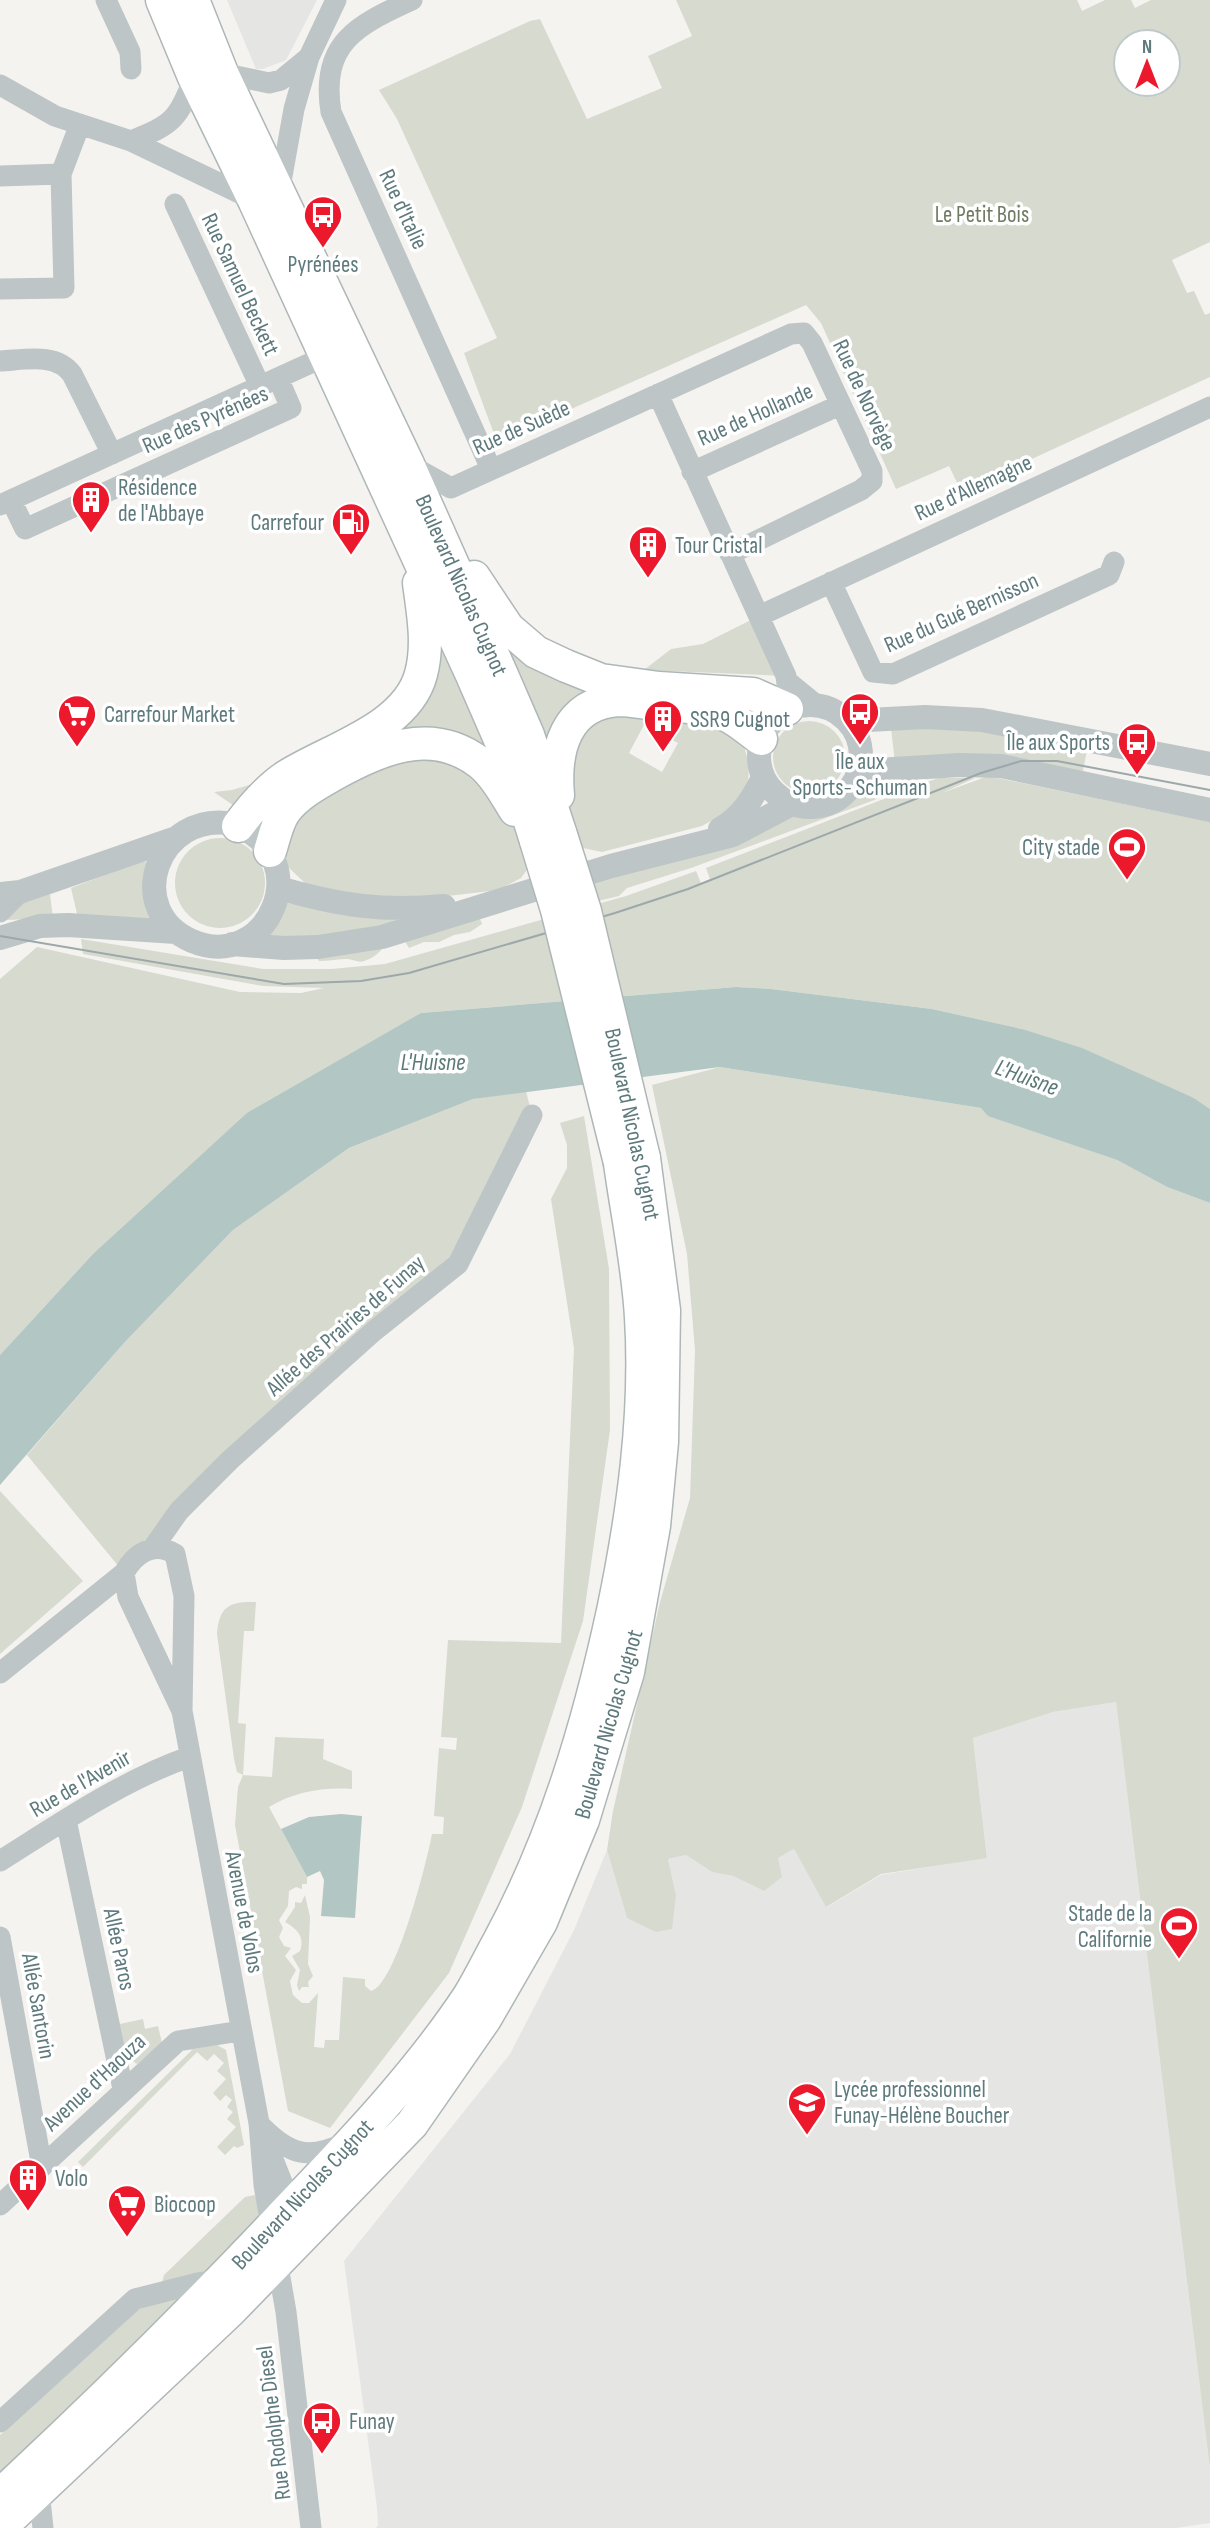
<svg xmlns="http://www.w3.org/2000/svg" width="1210" height="2528" viewBox="0 0 1210 2528" font-family="'Sofia Sans Condensed',sans-serif">
<style>
.built{fill:#e5e5e4}
.green{fill:#d7dacf;fill-rule:evenodd}
.water{fill:#b2c6c4}
.lines{fill:none;stroke-linecap:round;stroke-linejoin:round}
.primary-casing{stroke:#aeb7b8;stroke-width:35}
.minor{stroke:#bdc5c6;stroke-width:21}
.tertiary{stroke:#bdc5c6;stroke-width:24}
.primary{stroke:#fff;stroke-width:32}
.tram{stroke:#9ca8aa;stroke-width:2}
.primary-bridge-casing{stroke:#aeb7b8;stroke-width:35;stroke-linecap:butt}
.primary-bridge{stroke:#fff;stroke-width:32}
.labels{text-anchor:middle;stroke-width:7;stroke-linejoin:round;paint-order:stroke}
.street-label{font-size:23px;fill:#5e7a7d;stroke:#fff}
.park-label{font-size:23px;fill:#6e7a61;stroke:#fff}
.poi-label{font-size:23px;fill:#5e7a7d;stroke:#fff;text-anchor:start}
.water-label{font-size:24px;font-style:italic;fill:#597a78;stroke:#fff}
</style>
<rect width="100%" height="100%" fill="#f5f3f0"/>
<path class="built" d="M 227,0 L 317,0 L 286,60 L 263,69 L 256,69 Z
M 1116,1702 L 1210,2469 L 1210,2523 L 1176,2528 L 376,2528 L 378,2525 L 377,2508 L 344,2261 L 510,2054 L 574,1930 L 607,1850 L 627,1918 L 676,1895 L 668,1859 L 686,1855 L 712,1872 L 733,1876 L 764,1891 L 778,1858 L 794,1849 L 827,1907 L 881,1875 L 987,1857 L 973,1738 L 1053,1712 Z"/>
<path class="green" d="M 676,0 L 1077,0 L 1082,11 L 1105,0 L 1131,0 L 1135,8 L 1151,0 L 1210,0 L 1210,242 L 1172,260 L 1187,293 L 1194,291 L 1205,315 L 1210,313 L 1210,377 L 982,482 L 984,490 L 964,497 L 949,466 L 896,489 L 821,323 L 806,305 L 497,442 L 464,353 L 497,338 L 397,119 L 379,90 L 530,21 L 540,19 L 587,119 L 662,88 L 648,56 L 692,36 ZM 1168,42 L 1168,84 L 1126,84 L 1126,42 Z
M 759,616 L 786,676 L 644,670 L 671,649 L 703,644 Z
M 488,620 L 531,662 L 767,710 L 755,724 L 617,695 L 551,768 Z
M 432,622 L 505,775 L 422,737 L 268,830 L 256,823 L 394,727 Z
M 646,712 L 646,721 L 629,753 L 662,772 L 678,743 L 663,735 L 661,726 L 682,716 L 717,721 L 744,746 L 749,765 L 748,785 L 727,812 L 702,826 L 602,852 L 583,848 L 571,837 L 567,810 L 573,749 L 597,713 Z
M773 757a36 36 0 1 1 72 0a36 36 0 1 1-72 0Z
M 927,724 L 1088,745 L 1082,776 L 895,763 L 891,728 Z
M 398,751 L 454,757 L 509,812 L 516,835 L 529,852 L 532,863 L 521,878 L 499,890 L 414,900 L 368,897 L 306,884 L 287,866 L 281,843 L 288,818 Z
M 988,776 L 1210,822 L 1210,1109 L 1194,1098 L 1022,1029 L 932,1009 L 771,989 L 736,987 L 421,1013 L 92,1255 L 0,1355 L 0,979 L 37,947 L 240,992 L 301,993 L 324,988 L 263,986 L 83,954 L 81,939 L 263,969 L 331,969 L 385,964 L 626,896 L 696,871 L 701,883 L 710,879 L 706,868 L 938,778 L 975,778 L 942,793 Z
M 891,779 L 928,780 L 691,868 L 627,888 L 619,896 L 598,901 L 593,882 L 786,814 L 807,817 L 823,817 L 851,803 L 866,786 Z
M 256,783 L 237,808 L 214,792 L 232,790 Z
M175 883a45 45 0 1 1 90 0a45 45 0 1 1-90 0Z
M 141,861 L 148,862 L 153,920 L 78,918 L 71,888 Z
M 50,894 L 53,918 L 7,920 L 16,906 Z
M 287,903 L 395,917 C 394,934 383,956 364,961 C 359,963 354,960 348,959 C 339,959 329,961 319,961 L 314,953 L 273,942 L 269,934 L 282,917 Z
M 479,916 L 482,924 L 470,932 L 454,935 L 439,942 L 424,942 L 409,948 L 404,940 Z
M 720,1067 L 981,1108 L 993,1117 L 1117,1160 L 1167,1187 L 1210,1203 L 1210,2469 L 1116,1702 L 1053,1712 L 973,1738 L 987,1858 L 881,1874 L 826,1907 L 794,1849 L 778,1858 L 782,1877 L 764,1891 L 733,1876 L 712,1872 L 686,1855 L 668,1859 L 676,1895 L 672,1929 L 656,1932 L 627,1918 L 607,1850 L 613,1811 L 660,1602 L 690,1498 L 695,1350 L 687,1254 L 652,1085 Z
M 526,1091 L 532,1115 L 458,1264 L 374,1331 L 124,1573 L 27,1455 L 124,1343 L 233,1230 L 349,1148 L 473,1099 Z
M 584,1116 L 609,1269 L 610,1430 L 583,1621 L 522,1807 L 449,1973 L 330,2128 L 288,2111 L 235,1825 L 238,1787 L 243,1775 L 237,1772 L 234,1759 L 217,1634 C 219,1606 230,1601 256,1602 L 254,1631 L 244,1631 L 238,1723 L 246,1724 L 243,1775 L 272,1777 L 275,1737 L 324,1739 L 323,1759 L 352,1771 L 352,1789 C 323,1787 294,1792 269,1807 L 307,1877 L 307,1884 L 302,1884 L 302,1889 L 296,1887 L 289,1891 L 288,1906 L 279,1920 L 283,1928 L 279,1937 L 284,1946 L 291,1948 L 285,1956 L 296,1970 L 290,1981 L 293,1995 L 302,2003 L 309,2003 L 318,1993 L 314,2047 L 324,2048 L 325,2040 L 339,2040 L 343,1977 L 365,1979 L 365,1986 L 371,1991 C 396,1985 427,1861 432,1834 L 443,1834 L 444,1817 L 434,1816 L 439,1748 L 456,1750 L 457,1738 L 441,1737 L 448,1640 L 561,1643 L 574,1348 L 551,1199 L 567,1168 L 567,1145 L 560,1123 Z
M 0,1491 L 83,1581 L 0,1654 Z
M 305,1895 L 310,1917 L 308,1964 L 313,1976 L 308,1982 L 309,1987 L 302,1987 L 299,1991 L 297,1985 L 300,1970 L 292,1956 L 300,1951 C 305,1936 297,1929 285,1922 L 295,1907 L 295,1902 L 301,1903 Z
M 143,2019 L 145,2029 L 158,2026 L 162,2043 L 137,2064 L 127,2057 L 120,2024 Z
M 217,2045 L 226,2050 L 244,2145 L 237,2148 L 234,2146 L 225,2155 L 217,2147 L 236,2127 L 227,2119 L 233,2112 L 227,2107 L 232,2100 L 226,2095 L 220,2101 L 213,2093 L 226,2079 L 217,2071 L 224,2063 L 214,2054 L 207,2061 L 197,2052 L 83,2167 L 78,2162 L 193,2049 Z
M 255,2195 L 261,2213 L 257,2231 L 0,2477 L 0,2435 L 140,2308 L 162,2283 L 164,2275 L 245,2197 Z"/>
<path class="water" d="M 736,987 L 771,989 L 932,1009 L 1022,1029 L 1082,1048 L 1194,1098 L 1210,1109 L 1210,1203 L 1167,1187 L 1117,1160 L 988,1116 L 981,1108 L 720,1067 L 473,1099 L 349,1148 L 233,1230 L 124,1343 L 0,1485 L 0,1355 L 92,1255 L 247,1113 L 421,1013 Z
M 341,1814 L 362,1816 L 355,1918 L 321,1916 L 324,1880 L 320,1871 L 307,1877 L 281,1829 L 309,1817 Z"/>
<g class="lines">
<g class="primary-casing">
<path id="primary" d="M 162,0 L 194,77 L 254,200 L 471,673 L 515,774 L 536,841
M 193,0 L 222,73 L 408,464 L 502,675 L 528,735 L 561,835
M 474,577 L 508,628 L 536,652 L 566,666 L 601,680 L 659,688 L 753,694 L 787,709
M 558,795 C 554,751 565,703 619,700 C 631,700 644,703 656,704 C 680,707 709,706 730,717 C 741,723 751,732 761,739
M 238,826 C 252,807 267,789 287,776 C 330,749 407,728 421,674 C 429,645 423,613 419,583
M 270,851 C 274,839 277,822 285,811 C 297,795 314,786 331,776 C 377,750 431,725 480,763 C 495,775 505,794 515,810
M 0,2495 C 95,2407 188,2315 277,2221 C 345,2149 414,2079 469,1996 C 480,1978 489,1959 499,1941 C 555,1837 588,1726 613,1611 C 633,1515 647,1415 641,1317 C 638,1265 627,1214 620,1163
M 0,2528 L 230,2311 L 412,2124 L 485,2019 L 541,1922 L 583,1820 L 628,1672 L 654,1526 L 662,1442 L 664,1310 L 644,1158"/>
</g>
<path class="minor" d="M 106,0 L 130,52 L 131,69
M 412,0 C 357,25 320,43 331,112 L 491,469
M 222,73 L 269,83 L 281,80 L 309,57
M 0,85 L 55,116 L 131,141 L 254,200
M 131,141 C 172,125 179,119 194,77
M 0,176 L 61,174
M 279,193 L 294,109 L 309,57 L 336,0
M 175,204 L 260,386
M 0,289 L 64,288 L 61,174 L 80,124
M 0,361 C 24,360 56,352 72,374 L 112,454
M 658,394 L 786,676 L 790,708
M 408,464 L 451,488 L 791,334 L 804,333 L 812,343 L 872,471 L 872,481 L 861,490 L 730,554
M 692,472 L 840,405
M 11,500 L 25,529 L 291,408 L 278,378
M 0,505 L 326,356
M 831,582 L 873,672 L 893,674 L 1109,575 L 1114,562
M 759,616 L 1210,407
M 788,682 L 815,704
M 0,912 L 20,892
M 153,1548 L 179,1511 L 230,1460 L 374,1331 L 458,1264 L 532,1115
M 0,1673 L 124,1573
M 182,1711 L 128,1597 L 124,1573 C 135,1553 154,1541 175,1554 L 184,1596 L 182,1711 L 259,2123 L 264,2185 L 286,2312 L 311,2528
M 66,1820 L 123,2089
M 0,1861 C 59,1824 123,1780 189,1757
M 0,1937 L 42,2167
M 262,2127 C 290,2155 308,2160 345,2143
M 267,2144 L 282,2182 L 290,2217
M 0,2205 L 178,2041 L 240,2031
M 0,2422 L 135,2299 L 198,2283 L 219,2280
M 39,2491 L 43,2528"/>
<path class="tertiary" d="M759 756a51 51 0 1 1 102 0a51 51 0 1 1-102 0Z
M 849,721 L 925,717 L 982,720 L 1210,764
M 860,771 L 960,765 L 1001,766 L 1210,810
M 234,824 C 157,809 122,911 192,941 C 268,973 317,859 238,826
M 720,829 C 742,817 752,799 763,778
M 279,888 C 338,905 382,912 444,906
M 0,894 L 20,892 L 173,839
M 0,938 L 40,926 L 68,925 L 176,932
M 232,944 L 284,948 L 318,947 L 382,937 L 611,866 L 733,835 L 792,804"/>
<use href="#primary" class="primary"/>
<path class="tram" d="M 0,936 L 284,984 L 361,981 L 409,973 L 615,913 L 688,889 L 981,773 L 1021,761 L 1057,761 L 1210,790"/>
<g class="primary-bridge-casing">
<path id="primary-bridge" d="M 561,835 L 585,911 L 644,1158
M 536,841 L 557,910 L 620,1163"/>
</g>
<use href="#primary-bridge" class="primary-bridge"/>
</g>
<defs>
<g id="bus-pin" transform="scale(2.0125)"><path d="M0 17L-7.5 6A9.5 9.5 0 1 1 7.5 6Z" fill="#ec192d" stroke="#fff"/><path d="M-5-6H5V4H4V6H2V4H-2V6H-4V4H-5ZM-3.5-4V0h7V-4ZM-3.5 1.2v1.5H-2V1.2ZM2 1.2v1.5H3.5V1.2Z" fill="#fff"/></g>
<g id="building-pin" transform="scale(2.0125)"><path d="M0 17L-7.5 6A9.5 9.5 0 1 1 7.5 6Z" fill="#ec192d" stroke="#fff"/><path d="M-4-6H4V6H1V3H-1V6H-4ZM-2.5-4.3h1.7v1.8h-1.7ZM.8-4.3h1.7v1.8H.8ZM-2.5-1h1.7V.8h-1.7ZM.8-1h1.7V.8H.8Z" fill="#fff"/></g>
<g id="fuel-pin" transform="scale(2.0125)"><path d="M0 17L-7.5 6A9.5 9.5 0 1 1 7.5 6Z" fill="#ec192d" stroke="#fff"/><path d="M-5.5-6h7V0h2V4h1.3V-2.5L3-4.5l.8-.8L6-3V5H2.5V1h-1V6h-7ZM-4.2-4.7v3.2H.2V-4.7Z" fill="#fff"/></g>
<g id="supermarket-pin" transform="scale(2.0125)"><path d="M0 17L-7.5 6A9.5 9.5 0 1 1 7.5 6Z" fill="#ec192d" stroke="#fff"/><path d="M-6-5.5h2.5l.6 2H6L4.5 2H-2.5L-4.4-4H-6ZM-1.5 3.2a1.3 1.3 0 1 0 .1 0ZM3 3.2a1.3 1.3 0 1 0 .1 0Z" fill="#fff"/></g>
<g id="stadium-pin" transform="scale(2.0125)"><path d="M0 17L-7.5 6A9.5 9.5 0 1 1 7.5 6Z" fill="#ec192d" stroke="#fff"/><path d="M0-5a6.5 5 0 1 0 0 10a6.5 5 0 1 0 0-10ZM-3.5-1.8h7v3.6h-7Z" fill="#fff"/></g>
<g id="school-pin" transform="scale(2.0125)"><path d="M0 17L-7.5 6A9.5 9.5 0 1 1 7.5 6Z" fill="#ec192d" stroke="#fff"/><path d="M0-5L7-2L0 1L-7-2ZM-4 1L0 2.5L4 1V4Q0 6-4 4Z" fill="#fff"/></g>
</defs>
<g fill-rule="evenodd">
<use href="#bus-pin" x="323" y="215"/>
<use href="#building-pin" x="91" y="500"/>
<use href="#fuel-pin" x="351" y="522"/>
<use href="#building-pin" x="648" y="545"/>
<use href="#bus-pin" x="860" y="712"/>
<use href="#supermarket-pin" x="77" y="714"/>
<use href="#building-pin" x="663" y="719"/>
<use href="#bus-pin" x="1137" y="742"/>
<use href="#stadium-pin" x="1127" y="847"/>
<use href="#stadium-pin" x="1179" y="1926"/>
<use href="#school-pin" x="807" y="2102"/>
<use href="#building-pin" x="28" y="2178"/>
<use href="#supermarket-pin" x="127" y="2204"/>
<use href="#bus-pin" x="322" y="2421"/>
</g>
<g class="labels">
<g class="street-label">
<text transform="translate(404 209) rotate(65)" y="8">Rue d'Italie</text>
<text transform="translate(241 284) rotate(65)" y="8">Rue Samuel Beckett</text>
<text transform="translate(865 395) rotate(65)" y="8">Rue de Norvège</text>
<text transform="translate(755 414) rotate(-24)" y="8">Rue de Hollande</text>
<text transform="translate(205 419) rotate(-24)" y="8">Rue des Pyrénées</text>
<text transform="translate(521 427) rotate(-24)" y="8">Rue de Suède</text>
<text transform="translate(973 487) rotate(-25)" y="8">Rue d'Allemagne</text>
<text transform="translate(462 585) rotate(66)" y="8">Boulevard Nicolas Cugnot</text>
<text transform="translate(961 612) rotate(-24)" y="8">Rue du Gué Bernisson</text>
<text transform="translate(633 1124) rotate(78)" y="8">Boulevard Nicolas Cugnot</text>
<text transform="translate(345 1325) rotate(-41)" y="8">Allée des Prairies de Funay</text>
<text transform="translate(608 1724) rotate(-74)" y="8">Boulevard Nicolas Cugnot</text>
<text transform="translate(80 1783) rotate(-30)" y="8">Rue de l'Avenir</text>
<text transform="translate(245 1912) rotate(79)" y="8">Avenue de Volos</text>
<text transform="translate(120 1949) rotate(78)" y="8">Allée Paros</text>
<text transform="translate(39 2006) rotate(80)" y="8">Allée Santorin</text>
<text transform="translate(94 2082) rotate(-43)" y="8">Avenue d'Haouza</text>
<text transform="translate(302 2194) rotate(-47)" y="8">Boulevard Nicolas Cugnot</text>
<text transform="translate(273 2423) rotate(-97)" y="8">Rue Rodolphe Diesel</text>
</g>
<g class="park-label">
<text x="982" y="222">Le Petit Bois</text>
</g>
<g class="poi-label">
<text x="323" y="272" text-anchor="middle">Pyrénées</text>
<text x="118" y="495">Résidence<tspan x="118" dy="26">de l'Abbaye</tspan></text>
<text x="324" y="530" text-anchor="end">Carrefour</text>
<text x="675" y="553">Tour Cristal</text>
<text x="104" y="722">Carrefour Market</text>
<text x="690" y="727">SSR9 Cugnot</text>
<text x="1110" y="750" text-anchor="end">Île aux Sports</text>
<text x="860" y="769" text-anchor="middle">Île aux<tspan x="860" dy="26">Sports- Schuman</tspan></text>
<text x="1100" y="855" text-anchor="end">City stade</text>
<text x="1152" y="1921" text-anchor="end">Stade de la<tspan x="1152" dy="26">Californie</tspan></text>
<text x="834" y="2097">Lycée professionnel<tspan x="834" dy="26">Funay-Hélène Boucher</tspan></text>
<text x="55" y="2186">Volo</text>
<text x="154" y="2212">Biocoop</text>
<text x="349" y="2429">Funay</text>
</g>
<g class="water-label">
<text x="433" y="1070">L'Huisne</text>
<text transform="translate(1027 1077) rotate(20)" y="8">L'Huisne</text>
</g>
</g>
<g transform="translate(1147 63)"><circle r="33" fill="#ffffff" stroke="#bfcacb" stroke-width="2"/>
<path d="M0-5L12 26L0 18L-12 26Z" fill="#ec192d"/>
<text y="-10" font-size="19" font-weight="bold" text-anchor="middle" fill="#5e7a7d">N</text>
</g>
</svg>
